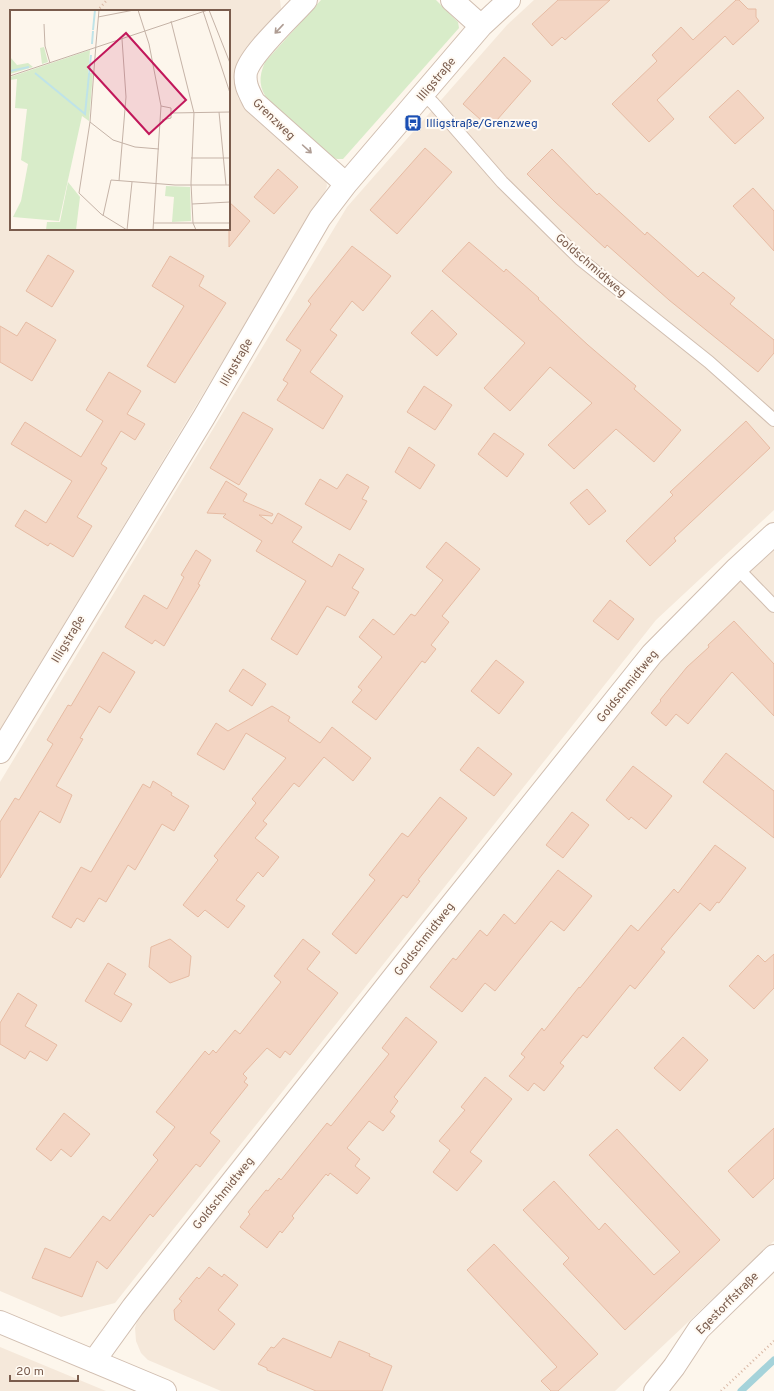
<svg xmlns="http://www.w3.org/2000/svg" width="774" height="1391" viewBox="0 0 774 1391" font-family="Overpass,sans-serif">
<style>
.residential{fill:#f5e8da;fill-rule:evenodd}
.green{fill:#d8ecc9}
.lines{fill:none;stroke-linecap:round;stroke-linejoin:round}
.stream{stroke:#a5d3da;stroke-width:7}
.building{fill:#f3d5c3;stroke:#e6bba3}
.service-casing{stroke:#d1beb0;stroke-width:14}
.minor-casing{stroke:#d1beb0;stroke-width:24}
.tertiary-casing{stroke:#d1beb0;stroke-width:24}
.path{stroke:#d9b8a5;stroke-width:2.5;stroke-dasharray:1 3;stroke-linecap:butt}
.service{stroke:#fff;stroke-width:12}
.minor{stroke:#fff;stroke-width:22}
.tertiary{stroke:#fff;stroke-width:22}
.oneway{stroke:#af9d94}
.labels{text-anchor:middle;stroke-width:4;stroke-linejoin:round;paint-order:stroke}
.street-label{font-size:12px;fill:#7a5c4d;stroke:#fffaf3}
.transit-label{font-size:12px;fill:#164399;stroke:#fffaf3;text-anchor:start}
.inset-river{fill:none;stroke:#bfe3e8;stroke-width:2}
.inset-road{fill:none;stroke:#c5b3a7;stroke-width:1}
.view{fill:#c2185b;fill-opacity:0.15;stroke:#c2185b;stroke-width:2}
.inset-edge{fill:none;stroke:#7a5c4d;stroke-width:2}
</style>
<rect width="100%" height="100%" fill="#fdf6ec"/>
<path class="residential" d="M 0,0 L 280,0 L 281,8 L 280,13 L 235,77 L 235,86 L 238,98 L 245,108 L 326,180 L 327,186 L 325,192 L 0,730 ZM 11,11 L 229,11 L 229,229 L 11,229 Z
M 534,0 L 774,0 L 774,510 L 656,620 L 115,1303 L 61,1317 L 0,1291 L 0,782 L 347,207 L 507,25 Z
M 774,547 L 774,1241 L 615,1391 L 221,1391 L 148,1360 L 141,1353 L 136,1341 L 135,1328 L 139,1315 L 659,663 L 703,615 Z
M 0,1347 L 106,1391 L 0,1391 Z"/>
<path class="green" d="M 321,0 L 436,0 L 458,22 L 459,28 L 343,159 L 337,159 L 332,157 L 269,102 C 259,88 258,78 265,62 Z"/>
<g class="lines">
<path class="stream" d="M 741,1391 L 774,1360"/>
</g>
<path class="building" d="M 558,0 L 610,0 L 565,40 L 562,37 L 552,46 L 532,24 Z
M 736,0 L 739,0 L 748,9 L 756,9 L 756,17 L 759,21 L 733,45 L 725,36 L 657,100 L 674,119 L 649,142 L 612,104 L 657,61 L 652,55 L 681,27 L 693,40 Z
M 504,57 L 531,81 L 490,128 L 463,104 Z
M 738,90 L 764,118 L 735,144 L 709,117 Z
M 425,148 L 452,172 L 397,234 L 370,210 Z
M 552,149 L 597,195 L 599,193 L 645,235 L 647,232 L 698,277 L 703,272 L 735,298 L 730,304 L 774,340 L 774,353 L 758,372 L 669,300 L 607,245 L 605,248 L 555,202 L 527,174 Z
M 278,169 L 298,187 L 274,214 L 254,197 Z
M 753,188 L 774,211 L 774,251 L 733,206 Z
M 229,202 L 250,221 L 229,247 Z
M 469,242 L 504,272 L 506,269 L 539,298 L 538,299 L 588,345 L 636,386 L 634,389 L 681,430 L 654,462 L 616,429 L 574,469 L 548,445 L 592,403 L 550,367 L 510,411 L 484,388 L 525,343 L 442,271 Z
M 352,246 L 391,276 L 363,311 L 352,301 L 330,330 L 337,335 L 310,372 L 343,396 L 323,429 L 277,400 L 288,383 L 283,380 L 301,350 L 286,340 L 311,304 L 308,301 Z
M 48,255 L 74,271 L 52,307 L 26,291 Z
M 170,256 L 204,276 L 199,286 L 226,303 L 175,383 L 147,366 L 184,306 L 152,286 Z
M 432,310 L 457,334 L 437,356 L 411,333 Z
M 26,322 L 56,340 L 32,381 L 0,362 L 0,326 L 17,336 Z
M 109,372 L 141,391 L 127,414 L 145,424 L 135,440 L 121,431 L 101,464 L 107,468 L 77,517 L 92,526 L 73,557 L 50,543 L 48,546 L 15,526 L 25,510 L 46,523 L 72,481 L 11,444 L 25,422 L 81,457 L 103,421 L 86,410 Z
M 424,386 L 452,405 L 435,430 L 407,412 Z
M 243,412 L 273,429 L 239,485 L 210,468 Z
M 746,421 L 770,448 L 674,538 L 676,541 L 650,566 L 626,541 L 673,495 L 670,492 Z
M 494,433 L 524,454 L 507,477 L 478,454 Z
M 409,447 L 435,465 L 420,489 L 395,472 Z
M 347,474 L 369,487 L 362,499 L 367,501 L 350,530 L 305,504 L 320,479 L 337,489 Z
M 226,481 L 247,494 L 243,501 L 273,514 L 272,516 L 259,515 L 272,524 L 278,513 L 302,527 L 292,542 L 332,567 L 339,554 L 364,569 L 352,588 L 359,592 L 345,616 L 327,606 L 297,655 L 271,639 L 306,581 L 256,551 L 262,541 L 223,517 L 226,514 L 207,513 Z
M 587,489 L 606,511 L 589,525 L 570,503 Z
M 446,542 L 480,569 L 442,616 L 449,622 L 431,645 L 436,649 L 425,663 L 422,661 L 376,720 L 352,702 L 362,690 L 358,687 L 382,657 L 359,637 L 373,619 L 394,635 L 411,614 L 415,616 L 443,580 L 426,567 Z
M 196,550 L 211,560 L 198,584 L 200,585 L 164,646 L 155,640 L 152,644 L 125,627 L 144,595 L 167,609 L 184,577 L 181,575 Z
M 610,600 L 634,619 L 618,640 L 593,621 Z
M 734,621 L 774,664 L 774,716 L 732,672 L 688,724 L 676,714 L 666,726 L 651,713 L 661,701 L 660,700 L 687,667 L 709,647 L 708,645 Z
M 103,652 L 135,672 L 110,713 L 99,706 L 80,738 L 83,739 L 56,786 L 72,795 L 60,823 L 40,811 L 0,878 L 0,822 L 15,798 L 19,800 L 53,744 L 47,740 L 68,705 L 71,706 Z
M 496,660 L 524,682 L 499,714 L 471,691 Z
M 243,669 L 266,684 L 252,706 L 229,691 Z
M 272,706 L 290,717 L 288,721 L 320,743 L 332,727 L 371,758 L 353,781 L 324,757 L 299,787 L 294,783 L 263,821 L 267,824 L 255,838 L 279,857 L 263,877 L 258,872 L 236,900 L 245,906 L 228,928 L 205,910 L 198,917 L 183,905 L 218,860 L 214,856 L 256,803 L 252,799 L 286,758 L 246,733 L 224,770 L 197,754 L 216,723 L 228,731 Z
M 478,747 L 512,774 L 494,796 L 460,770 Z
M 726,753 L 774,791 L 774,838 L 703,782 Z
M 633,766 L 672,796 L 646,829 L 631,817 L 629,820 L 606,800 Z
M 153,781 L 172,793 L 171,795 L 189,806 L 174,831 L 162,824 L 135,870 L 128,865 L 106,902 L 99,898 L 84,922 L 77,918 L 71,928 L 52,917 L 81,867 L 91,872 L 143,784 L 150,788 Z
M 440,797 L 467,818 L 418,880 L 420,881 L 407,898 L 403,895 L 356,954 L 332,934 L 375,880 L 369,875 L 402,833 L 408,837 Z
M 572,812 L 589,825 L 563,858 L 546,845 Z
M 715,845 L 746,868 L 719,903 L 717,902 L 710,911 L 700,903 L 661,949 L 665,952 L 635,989 L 630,985 L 587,1038 L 583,1035 L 560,1063 L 564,1066 L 544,1091 L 534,1083 L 528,1091 L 509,1076 L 525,1057 L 521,1054 L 542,1028 L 544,1031 L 579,987 L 580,988 L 631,925 L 638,931 L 674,889 L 678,893 Z
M 558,870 L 592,896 L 564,931 L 551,921 L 495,991 L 485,983 L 462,1012 L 430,987 L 453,958 L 456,960 L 480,930 L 487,936 L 504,914 L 515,924 Z
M 170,939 L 191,956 L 189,976 L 170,983 L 149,967 L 151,947 Z
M 303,939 L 320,952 L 307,969 L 338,993 L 290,1055 L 285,1051 L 280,1058 L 267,1048 L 243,1074 L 247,1078 L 244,1082 L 248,1085 L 210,1133 L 220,1141 L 200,1167 L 196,1164 L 153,1217 L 150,1214 L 107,1269 L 97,1261 L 82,1297 L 32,1278 L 45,1248 L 70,1258 L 103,1216 L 110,1221 L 158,1160 L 153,1155 L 175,1127 L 156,1112 L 205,1051 L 209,1055 L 213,1050 L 216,1053 L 235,1030 L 240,1034 L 281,982 L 274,976 Z
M 774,954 L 774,988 L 754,1009 L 729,986 L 758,955 L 765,962 Z
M 108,963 L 126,974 L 114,994 L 132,1004 L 121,1022 L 85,1001 Z
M 18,993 L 37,1005 L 25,1026 L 57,1045 L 47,1061 L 30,1051 L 25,1059 L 0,1044 L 0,1023 Z
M 406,1017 L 437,1042 L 394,1097 L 398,1101 L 390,1112 L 395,1116 L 383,1131 L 369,1121 L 347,1148 L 360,1159 L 355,1166 L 370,1178 L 357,1194 L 330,1173 L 328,1176 L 326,1174 L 292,1216 L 294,1218 L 282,1233 L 280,1231 L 267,1248 L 240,1227 L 250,1214 L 248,1212 L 266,1190 L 268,1191 L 279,1178 L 281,1180 L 327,1123 L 331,1126 L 389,1054 L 382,1048 Z
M 683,1037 L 708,1060 L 680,1091 L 654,1068 Z
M 485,1077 L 512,1099 L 470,1152 L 482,1161 L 457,1191 L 433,1172 L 450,1150 L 439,1141 L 465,1110 L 461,1107 Z
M 64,1113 L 90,1134 L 71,1157 L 61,1149 L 51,1161 L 36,1149 Z
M 774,1128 L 774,1178 L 753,1198 L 728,1171 Z
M 617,1129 L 720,1240 L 625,1330 L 563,1264 L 569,1258 L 523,1210 L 554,1181 L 599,1230 L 605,1223 L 654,1275 L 680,1252 L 589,1155 Z
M 494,1244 L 598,1354 L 558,1391 L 551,1391 L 541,1381 L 557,1367 L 467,1270 Z
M 209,1267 L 222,1277 L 224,1274 L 238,1285 L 218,1310 L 235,1324 L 214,1350 L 175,1320 L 174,1310 L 182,1301 L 179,1299 L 197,1277 L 199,1279 Z
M 283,1338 L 331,1358 L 339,1341 L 370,1354 L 369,1356 L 392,1366 L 382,1391 L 316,1391 L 267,1370 L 267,1368 L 258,1364 L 271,1347 L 274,1348 Z"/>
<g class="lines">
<g class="service-casing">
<path id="service" d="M 423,94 L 433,103 L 502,182 L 580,259 L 709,362 L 774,420
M 737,568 L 774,606"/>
</g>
<g class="minor-casing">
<path id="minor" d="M 306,0 C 291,17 251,53 246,72 C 244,84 249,92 254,102 L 346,184
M 452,0 L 481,26
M 0,752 L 204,417 L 320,218 L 346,184 L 481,26 L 509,0
M 94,1361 L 133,1307 L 427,935 L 652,654 L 737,568 L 774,534
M 655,1391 L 674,1367 L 699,1329 L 774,1256"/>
</g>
<g class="tertiary-casing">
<path id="tertiary" d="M 0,1322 L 165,1391"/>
</g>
<path class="path" d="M 97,11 L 107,0
M 721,1391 L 774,1341"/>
<use href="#service" class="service"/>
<use href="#minor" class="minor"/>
<use href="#tertiary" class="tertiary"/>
</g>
<defs><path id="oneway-shaft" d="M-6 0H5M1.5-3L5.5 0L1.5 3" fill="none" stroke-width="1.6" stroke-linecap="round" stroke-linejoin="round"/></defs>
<g class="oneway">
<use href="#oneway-shaft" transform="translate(279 29) rotate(133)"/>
<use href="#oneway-shaft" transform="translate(307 149) rotate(42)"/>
</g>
<defs>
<g id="bus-square" transform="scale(0.9)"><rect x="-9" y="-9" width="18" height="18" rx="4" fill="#1a4fb4" stroke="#fffaf3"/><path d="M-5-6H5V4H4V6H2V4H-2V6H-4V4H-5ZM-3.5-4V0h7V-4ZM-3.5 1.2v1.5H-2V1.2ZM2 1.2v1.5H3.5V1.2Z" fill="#fff"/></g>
</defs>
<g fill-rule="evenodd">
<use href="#bus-square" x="413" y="123"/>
</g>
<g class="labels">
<g class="street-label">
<text transform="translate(436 79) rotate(-50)" y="4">Illigstraße</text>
<text transform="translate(274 119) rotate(44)" y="4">Grenzweg</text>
<text transform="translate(591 265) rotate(41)" y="4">Goldschmidtweg</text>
<text transform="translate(236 362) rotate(-60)" y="4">Illigstraße</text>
<text transform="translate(68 639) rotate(-59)" y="4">Illigstraße</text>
<text transform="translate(627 686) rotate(-51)" y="4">Goldschmidtweg</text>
<text transform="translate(424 939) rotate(-52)" y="4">Goldschmidtweg</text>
<text transform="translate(223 1193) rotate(-51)" y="4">Goldschmidtweg</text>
<text transform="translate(727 1303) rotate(-45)" y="4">Egestorffstraße</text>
</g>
<g class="transit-label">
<text x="426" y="127">Illigstraße/Grenzweg</text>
</g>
</g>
<g transform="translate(10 10)">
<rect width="220" height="220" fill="#fdf6ec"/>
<path d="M 34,37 L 38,52 L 32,54 L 30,38 ZM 80,40 L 78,63 L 83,63 L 79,111 L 72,106 L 49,211 L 3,207 L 11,191 L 18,154 L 11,150 L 17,99 L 5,98 L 7,69 L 0,70 L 0,67 ZM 0,47 L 7,55 L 18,53 L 23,57 L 0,64 ZM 58,172 L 70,187 L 66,220 L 36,220 L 37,212 L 50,212 ZM 156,176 L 180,177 L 181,211 L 162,212 L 164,187 L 155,186 Z" fill="#d8ecc9"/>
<path class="inset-river" d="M 83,20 L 85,0M 82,34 L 83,21M 0,61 L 19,57M 25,63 L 75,104 L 81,45"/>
<path class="inset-road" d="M 128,0 L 139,34 L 151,96 L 143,220M 199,0 L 220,53M 193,1 L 220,83M 88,7 L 124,0M 161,11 L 184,103 L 181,173 L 183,213 L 186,220M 34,14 L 35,36 L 40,53M 86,34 L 80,112 L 69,183 L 91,204 L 117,220M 86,34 L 89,0M 0,66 L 198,0M 151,96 L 161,98 L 161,108 L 152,110M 209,102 L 216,175M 161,103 L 220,102M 80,112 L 103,130 L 125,137 L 149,139M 181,148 L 220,148M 109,171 L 116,87 L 112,29M 182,194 L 220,192M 93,206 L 101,170 L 165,175 L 220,175M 144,213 L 220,213M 117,220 L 122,172"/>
<path class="view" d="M 116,23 L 176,90 L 139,124 L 78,57 Z"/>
<rect width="220" height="220" class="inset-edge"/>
</g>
<path d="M10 1375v6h68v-6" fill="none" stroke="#7a5c4d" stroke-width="2"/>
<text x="16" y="1375" font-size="12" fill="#7a5c4d" stroke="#fffaf3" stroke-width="3" paint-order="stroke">20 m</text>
</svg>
